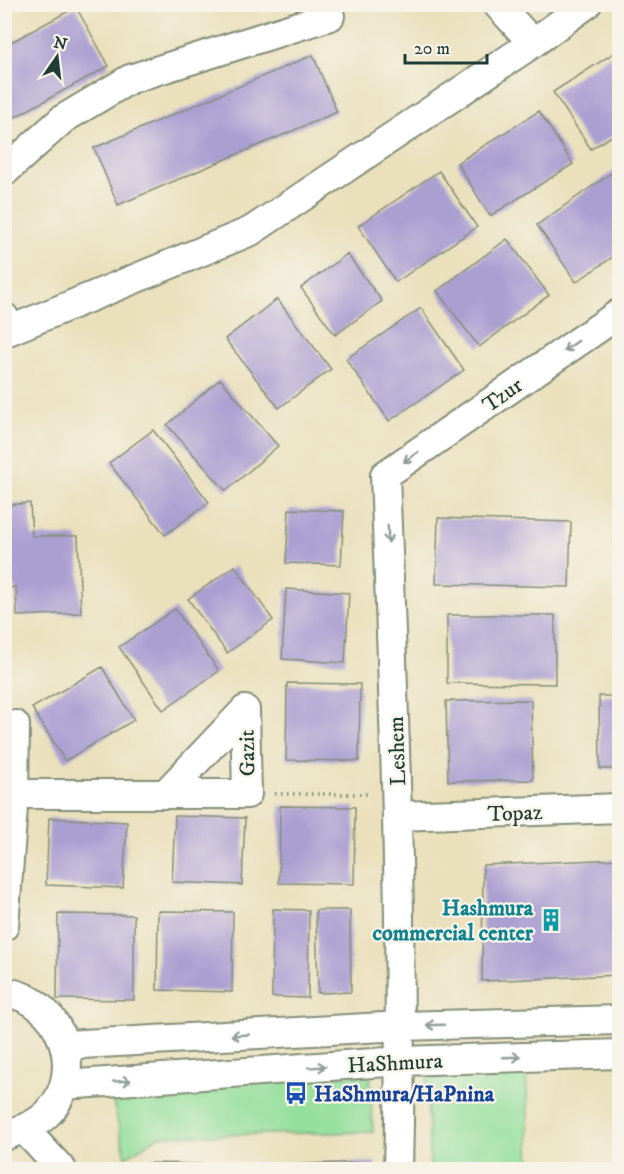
<svg xmlns="http://www.w3.org/2000/svg" width="624" height="1174" viewBox="0 0 624 1174" font-family="'IM FELL DW Pica',serif">
<style>
.green{fill:#94df9c;stroke:#5a8e68;stroke-width:1.5}
.building{fill:#aa9fd1}
.lines{fill:none;stroke-linecap:round;stroke-linejoin:round}
.street-casing{stroke:#848e78;stroke-width:32}
.path{stroke:#848e78;stroke-width:4;stroke-dasharray:1.5 4.5;stroke-linecap:butt}
.street{stroke:#fff;stroke-width:28}
.oneway{stroke:#8f9e9a}
.labels{text-anchor:middle;stroke-width:4.5;stroke-linejoin:round;paint-order:stroke}
.street-label{font-size:22px;fill:#1f3d34;stroke:#f7f3e8}
.culture-label{font-size:22px;font-weight:bold;fill:#0d838f;stroke:#f7f3e8;text-anchor:end}
.transit-label{font-size:22px;font-weight:bold;fill:#164399;stroke:#f7f3e8;text-anchor:start}
</style>
<rect width="100%" height="100%" fill="#f7f3e8"/>
<filter id="ink" filterUnits="userSpaceOnUse"><feTurbulence type="fractalNoise" baseFrequency=".0167" numOctaves="2"/><feDisplacementMap in="SourceGraphic" scale="12" xChannelSelector="R" yChannelSelector="G"/><feConvolveMatrix kernelMatrix="1 2 1 2 8 2 1 2 1" color-interpolation-filters="sRGB"/></filter>
<filter id="wash" filterUnits="userSpaceOnUse"><feTurbulence type="fractalNoise" baseFrequency=".008" numOctaves="4" result="noise"/><feDisplacementMap in="SourceGraphic" scale="24" xChannelSelector="R" yChannelSelector="G"/><feGaussianBlur stdDeviation="1.35" result="paint"/><feColorMatrix in="noise" values="0 0 0 0 0 0 0 0 0 0 0 0 0 0 0 0 0 1.4 0 .05"/><feComposite in="paint" operator="in"/></filter>
<g filter="url(#wash)">
<rect width="100%" height="100%" fill="#eae0bc"/>
<path class="green" d="M 526,1065 L 530,1169 L 430,1169 L 426,1069 Z
M 370,1075 L 373,1132 L 159,1136 L 126,1157 L 108,1081 Z"/>
<g id="blocks">
<path class="building" d="M 76,7 L 109,66 L 4,123 L 4,46 Z
M 620,49 L 620,131 L 591,149 L 553,92 Z
M 313,55 L 337,112 L 118,205 L 94,148 Z
M 539,111 L 573,164 L 490,216 L 457,163 Z
M 439,171 L 477,227 L 396,282 L 358,226 Z
M 614,171 L 620,179 L 620,252 L 576,282 L 537,225 Z
M 507,239 L 549,295 L 479,347 L 437,291 Z
M 347,254 L 382,301 L 335,335 L 301,288 Z
M 277,299 L 331,369 L 279,408 L 225,339 Z
M 421,308 L 464,370 L 389,421 L 346,359 Z
M 220,379 L 278,446 L 226,491 L 167,425 Z
M 153,430 L 209,502 L 165,535 L 109,463 Z
M 30,503 L 32,536 L 78,536 L 81,613 L 17,616 L 16,587 L 4,588 L 4,505 Z
M 289,509 L 344,511 L 341,565 L 286,563 Z
M 438,518 L 571,522 L 569,587 L 436,584 Z
M 235,566 L 273,620 L 227,653 L 188,599 Z
M 286,589 L 349,593 L 345,663 L 282,659 Z
M 175,609 L 219,671 L 163,710 L 119,647 Z
M 447,615 L 555,615 L 555,684 L 447,683 Z
M 102,667 L 134,720 L 65,761 L 32,708 Z
M 287,683 L 360,684 L 359,761 L 286,760 Z
M 599,696 L 620,696 L 620,769 L 600,769 Z
M 531,700 L 533,780 L 448,781 L 446,701 Z
M 280,806 L 355,807 L 354,884 L 279,883 Z
M 175,816 L 245,818 L 242,885 L 172,882 Z
M 49,818 L 127,822 L 123,888 L 46,885 Z
M 620,859 L 620,975 L 482,981 L 483,865 Z
M 273,909 L 309,910 L 308,998 L 272,997 Z
M 316,910 L 350,910 L 351,992 L 318,993 Z
M 158,911 L 233,912 L 232,992 L 157,990 Z
M 58,914 L 134,915 L 134,1000 L 57,999 Z
M 375,1162 L 375,1170 L 299,1170 L 299,1164 Z
M 147,1163 L 204,1164 L 204,1170 L 147,1170 Z
M 224,1165 L 286,1167 L 286,1170 L 224,1170 Z"/>
</g>
</g>
<g filter="url(#ink)">
<use href="#blocks" fill-opacity="0" stroke="#848e78" stroke-width="1.5"/>
<g class="lines">
<g class="street-casing">
<path id="street" d="M 497,4 L 533,43
M 4,172 L 63,119 L 130,79 L 330,16
M 4,317 L 8,331 L 251,231 L 533,43 L 587,4
M 14,794 L 247,794 L 245,710 L 167,792
M 398,816 L 620,808
M 4,926 L 14,794 L 15,725
M 4,992 C 61,999 87,1070 49,1112 C 37,1125 20,1130 4,1136
M 65,1045 L 401,1026 L 620,1020
M 64,1085 L 401,1061 L 620,1054
M 24,1129 L 62,1170
M 398,1170 C 404,938 394,707 385,475 L 620,313"/>
</g>
<path class="path" d="M 275,794 L 369,794
M 618,1081 L 620,1095"/>
<use href="#street" class="street"/>
</g>
<defs><path id="oneway-shaft" d="M-6 0H5M1.5-3L5.5 0L1.5 3" fill="none" stroke-width="1.6" stroke-linecap="round" stroke-linejoin="round" transform="scale(1.5)"/></defs>
<g class="oneway">
<use href="#oneway-shaft" transform="translate(571 346) rotate(145)"/>
<use href="#oneway-shaft" transform="translate(411 457) rotate(145)"/>
<use href="#oneway-shaft" transform="translate(388 534) rotate(88)"/>
<use href="#oneway-shaft" transform="translate(435 1025) rotate(178)"/>
<use href="#oneway-shaft" transform="translate(240 1035) rotate(177)"/>
<use href="#oneway-shaft" transform="translate(512 1057) rotate(-2)"/>
<use href="#oneway-shaft" transform="translate(317 1067) rotate(-4)"/>
<use href="#oneway-shaft" transform="translate(122 1081) rotate(-4)"/>
</g>
</g>
<defs>
<g id="building-bare" transform="scale(1.8)"><path d="M-4-6H4V6H1V3H-1V6H-4ZM-2.5-4.3h1.7v1.8h-1.7ZM.8-4.3h1.7v1.8H.8ZM-2.5-1h1.7V.8h-1.7ZM.8-1h1.7V.8H.8Z" fill="#0f9aa8" stroke="#f7f3e8" stroke-width="2.5" paint-order="stroke"/></g>
<g id="bus-bare" transform="scale(1.8)"><path d="M-5-6H5V4H4V6H2V4H-2V6H-4V4H-5ZM-3.5-4V0h7V-4ZM-3.5 1.2v1.5H-2V1.2ZM2 1.2v1.5H3.5V1.2Z" fill="#1a4fb4" stroke="#f7f3e8" stroke-width="2.5" paint-order="stroke"/></g>
</defs>
<g fill-rule="evenodd">
<use href="#building-bare" x="551" y="920"/>
<use href="#bus-bare" x="296" y="1093"/>
</g>
<g class="labels">
<g class="street-label">
<text transform="translate(502 394) rotate(-35)" y="8">Tzur</text>
<text transform="translate(396 751) rotate(-92)" y="8">Leshem</text>
<text transform="translate(246 753) rotate(-91)" y="8">Gazit</text>
<text transform="translate(515 812) rotate(-2)" y="8">Topaz</text>
<text transform="translate(395 1062) rotate(-3)" y="8">HaShmura</text>
</g>
<g class="culture-label">
<text x="533" y="915">Hashmura<tspan x="533" dy="25">commercial center</tspan></text>
</g>
<g class="transit-label">
<text x="314" y="1101">HaShmura/HaPnina</text>
</g>
</g>
<rect width="624" height="1174" fill="none" stroke="#f7f3e8" stroke-width="24"/>
<g transform="translate(57 57) rotate(14)" stroke="#f7f3e8" stroke-width="4.5" paint-order="stroke">
<path d="M0-4.5L10 22L0 15L-10 22Z" fill="#1f3d34"/>
<text y="-9" font-size="16" font-weight="bold" text-anchor="middle" fill="#1f3d34">N</text>
</g>
<path d="M405 54v9h82v-9" fill="none" stroke="#1f3d34" stroke-width="3"/>
<text x="414" y="54" font-size="18" fill="#1f3d34" stroke="#f7f3e8" stroke-width="4.5" paint-order="stroke">20 m</text>
</svg>
